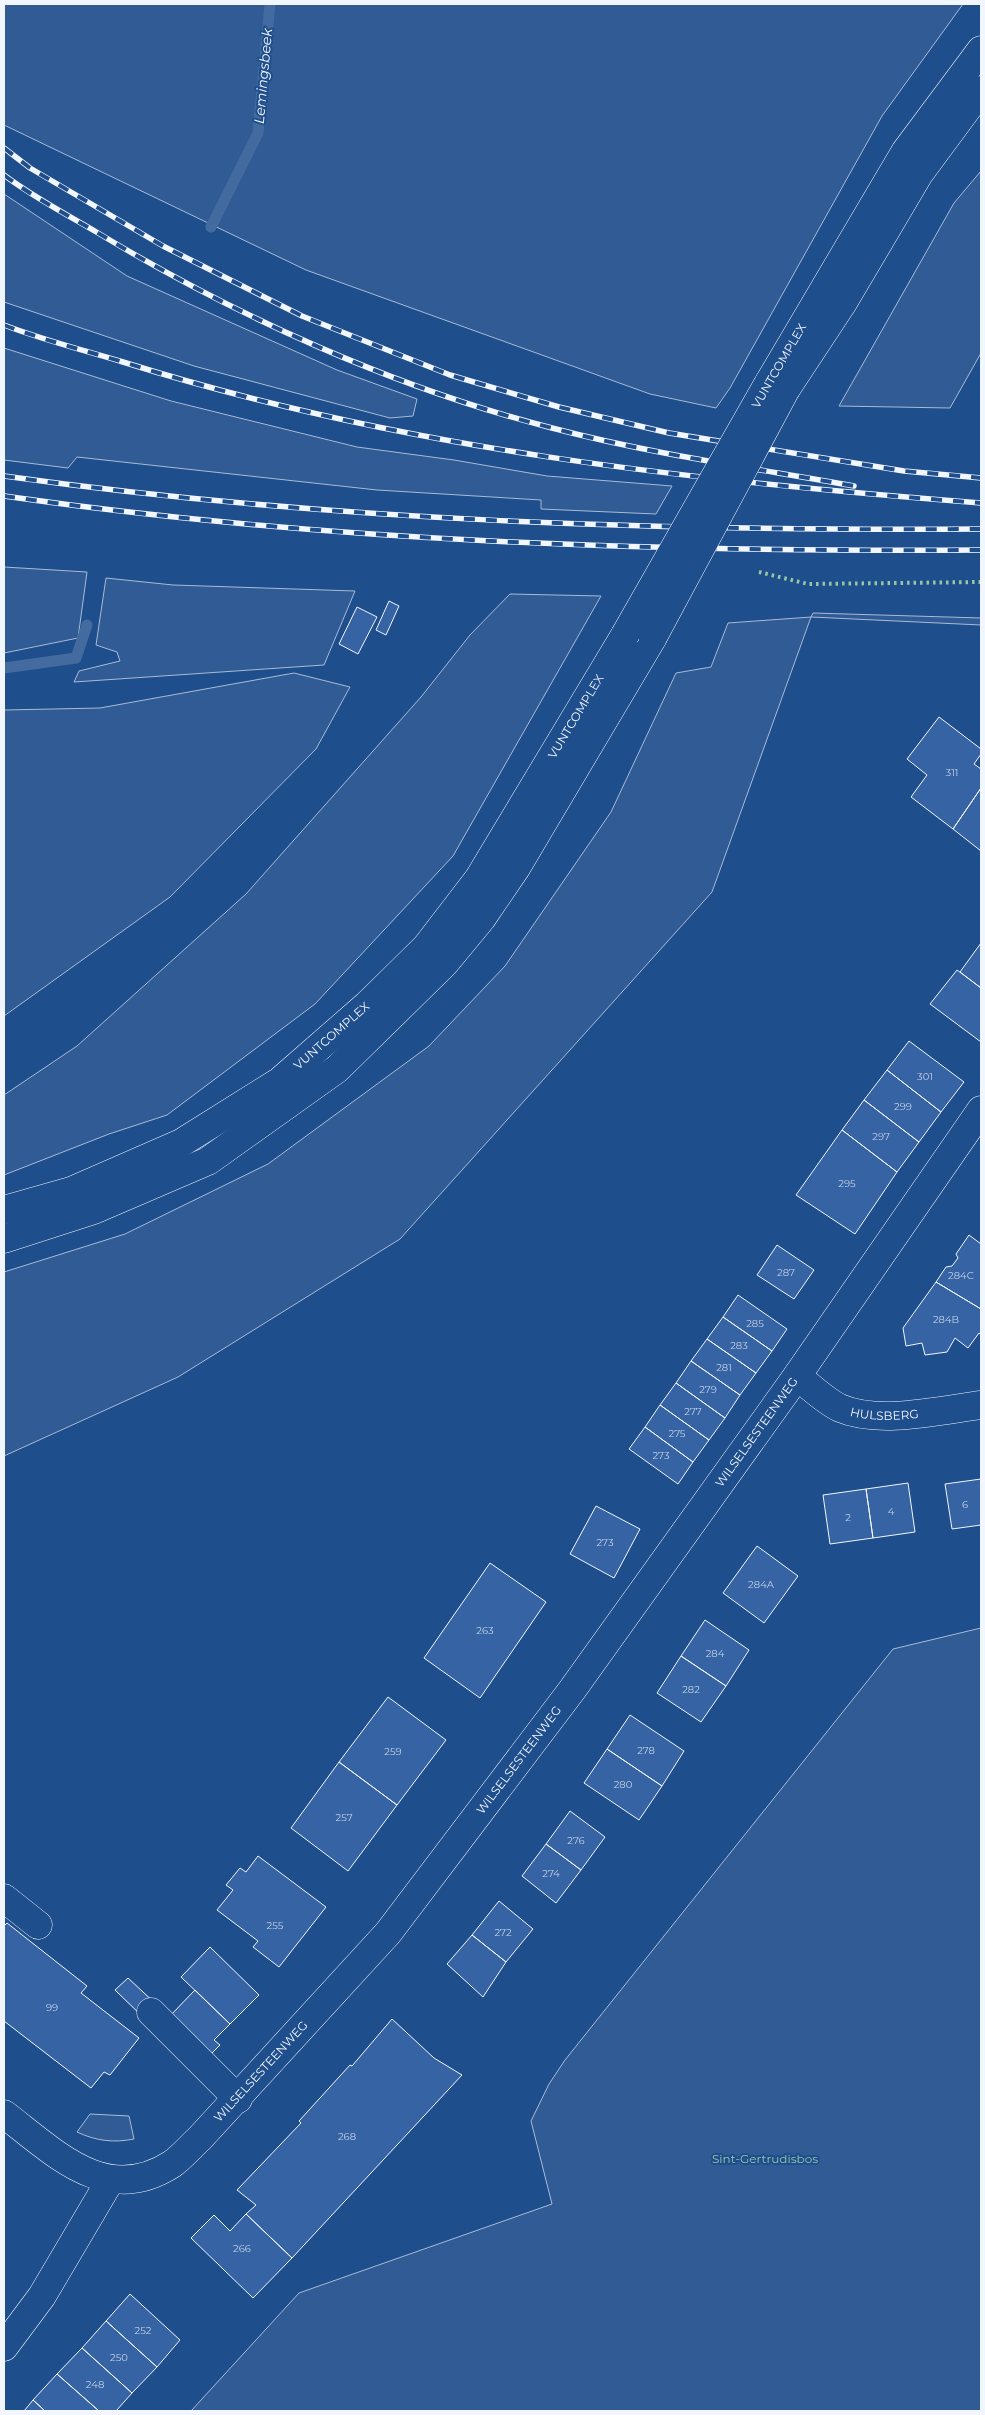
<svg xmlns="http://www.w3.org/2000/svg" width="985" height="2415" viewBox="0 0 985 2415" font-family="Montserrat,sans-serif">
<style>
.green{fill:#305b95;stroke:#a8bbd7}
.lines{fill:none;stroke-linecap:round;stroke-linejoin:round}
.stream{stroke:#446ba0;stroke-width:11}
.building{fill:#3563a3;stroke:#f2f6ff}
.minor-casing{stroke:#f2f6ff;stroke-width:29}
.minor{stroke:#1f4e8c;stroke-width:28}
.rail-casing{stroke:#f2f6ff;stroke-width:5.5}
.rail{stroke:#1f4e8c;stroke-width:4;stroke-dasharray:11;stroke-linecap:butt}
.minor-bridge-casing{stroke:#f2f6ff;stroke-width:29;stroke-linecap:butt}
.minor-bridge{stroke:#1f4e8c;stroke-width:28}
.hedge{stroke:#97c8a6;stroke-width:4;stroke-dasharray:2.5 4;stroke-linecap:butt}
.labels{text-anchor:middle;stroke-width:4;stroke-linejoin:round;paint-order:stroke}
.number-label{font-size:10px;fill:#c3d1e8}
.street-label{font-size:12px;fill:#f2f6ff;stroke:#1f4e8c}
.park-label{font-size:12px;fill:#97c8a6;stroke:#1f4e8c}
.water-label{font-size:14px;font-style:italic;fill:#f2f6ff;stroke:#1f4e8c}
</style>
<rect width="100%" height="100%" fill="#1f4e8c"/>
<path class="green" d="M 4,4 L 963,4 L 882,116 L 730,388 L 716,408 L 650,394 L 306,270 L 4,125 Z
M 981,171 L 981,353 L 950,408 L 839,406 L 954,203 Z
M 4,194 L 127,276 L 337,370 L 417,399 L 413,416 L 390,418 L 194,366 L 4,302 Z
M 4,348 L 171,401 L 357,447 L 454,460 L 547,476 L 672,486 L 656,514 L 541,509 L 541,500 L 377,490 L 77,457 L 68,468 L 4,460 Z
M 4,567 L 87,572 L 78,638 L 4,653 Z
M 106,578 L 173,585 L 355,591 L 324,665 L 74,682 L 79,671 L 120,661 L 117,652 L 96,645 Z
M 510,594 L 601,596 L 453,856 L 315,1004 L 167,1115 L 109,1134 L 4,1175 L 4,1095 L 77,1046 L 246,894 L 421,697 L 470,635 Z
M 813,613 L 981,618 L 981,625 L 811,617 L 712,892 L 400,1239 L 178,1377 L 4,1456 L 4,1272 L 125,1234 L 268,1164 L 429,1046 L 505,966 L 611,812 L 676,673 L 711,667 L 728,623 L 811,617 Z
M 294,673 L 350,687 L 316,749 L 170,897 L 4,1016 L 4,710 L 100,708 Z
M 981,1628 L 981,2411 L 191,2411 L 299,2293 L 552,2204 L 531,2121 L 549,2084 L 565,2060 L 893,1649 Z
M 90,2114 L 129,2116 L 134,2139 C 114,2143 96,2141 77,2132 Z"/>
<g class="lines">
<path class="stream" d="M 211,227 L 258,133 L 270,4
M 4,668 L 76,658 L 87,625"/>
</g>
<path class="building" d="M 389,601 L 399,606 L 386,635 L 376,630 Z
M 357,607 L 377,617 L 358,654 L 339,644 Z
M 939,717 L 981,749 L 981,754 L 974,764 L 981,769 L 981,788 L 953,829 L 911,797 L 927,775 L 907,759 Z
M 981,788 L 981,851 L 953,829 Z
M 981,943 L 981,988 L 960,972 Z
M 957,970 L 981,988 L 981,1042 L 930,1004 Z
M 909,1041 L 964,1082 L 941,1112 L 887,1070 Z
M 887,1070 L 941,1112 L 919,1142 L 864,1100 Z
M 864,1100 L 919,1142 L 897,1172 L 842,1130 Z
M 842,1130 L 897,1172 L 855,1234 L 796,1195 Z
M 969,1235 L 981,1244 L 981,1309 L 936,1282 L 946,1267 L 952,1266 L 958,1258 L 956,1254 Z
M 777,1245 L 814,1270 L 794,1299 L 757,1275 Z
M 936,1282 L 981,1309 L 981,1335 L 979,1333 L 968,1348 L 955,1338 L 947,1352 L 925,1355 L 922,1343 L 906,1346 L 903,1328 Z
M 738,1295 L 787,1329 L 772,1351 L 723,1317 Z
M 723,1317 L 772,1351 L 756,1373 L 707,1339 Z
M 707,1339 L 756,1373 L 740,1395 L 691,1361 Z
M 691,1361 L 740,1395 L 725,1418 L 676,1383 Z
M 676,1383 L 725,1418 L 709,1440 L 660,1405 Z
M 660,1405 L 709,1440 L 693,1462 L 645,1427 Z
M 645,1427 L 693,1462 L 678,1484 L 629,1449 Z
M 981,1479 L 981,1525 L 952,1529 L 945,1484 Z
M 908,1483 L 915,1532 L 873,1538 L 866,1489 Z
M 866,1489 L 873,1538 L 830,1544 L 823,1495 Z
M 596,1506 L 640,1529 L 614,1578 L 570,1554 Z
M 757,1546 L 798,1576 L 764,1623 L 723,1593 Z
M 490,1563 L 546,1602 L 480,1698 L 424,1658 Z
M 705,1620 L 749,1650 L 726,1686 L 681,1656 Z
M 681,1656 L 726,1686 L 701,1722 L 657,1693 Z
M 388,1697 L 446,1740 L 397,1805 L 339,1762 Z
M 630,1715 L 684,1751 L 662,1786 L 607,1749 Z
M 607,1749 L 662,1786 L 639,1820 L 584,1783 Z
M 339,1762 L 397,1805 L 348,1871 L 291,1828 Z
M 570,1811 L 605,1837 L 581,1870 L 546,1844 Z
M 546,1844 L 581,1870 L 556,1903 L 522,1876 Z
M 258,1856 L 326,1907 L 279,1967 L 253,1947 L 258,1941 L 217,1910 L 233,1890 L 226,1885 L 240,1868 L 246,1872 Z
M 499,1901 L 533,1929 L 506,1962 L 472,1935 Z
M 7,1923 L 87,1986 L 81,1993 L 139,2038 L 110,2075 L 104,2072 L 91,2088 L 4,2021 L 4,1926 Z
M 472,1935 L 506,1962 L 483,1997 L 447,1964 Z
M 210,1947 L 259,1995 L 230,2024 L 181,1977 Z
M 128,1978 L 157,2005 L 144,2018 L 115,1990 Z
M 195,1990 L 230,2024 L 214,2040 L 220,2045 L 207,2058 L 168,2018 Z
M 392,2019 L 434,2058 L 462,2075 L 292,2258 L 246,2214 L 256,2205 L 237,2190 L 301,2123 L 299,2121 L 350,2065 L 352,2066 Z
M 246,2214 L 292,2258 L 253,2298 L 191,2238 L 214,2215 L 230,2231 Z
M 130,2294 L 180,2340 L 157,2367 L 106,2321 Z
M 106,2321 L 157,2367 L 132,2393 L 82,2348 Z
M 82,2348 L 132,2393 L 116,2411 L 99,2411 L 57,2374 Z
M 57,2374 L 99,2411 L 45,2411 L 33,2400 Z
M 33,2400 L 45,2411 L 24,2411 Z"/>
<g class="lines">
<g class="minor-casing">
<g id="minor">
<path d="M 768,384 L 905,152 L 981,50"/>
<path d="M 786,389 L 844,301 L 919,174 L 981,90"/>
<path id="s1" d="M 4,1210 L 71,1191 L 181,1143 L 280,1081 L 367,1005 L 426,947 L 479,878 L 625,635"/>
<path d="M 4,1239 L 94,1210 L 208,1161 L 337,1069 L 444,964 L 482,918 L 516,868 L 653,637"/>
<path id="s2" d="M 797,1376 C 810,1386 825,1401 840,1408 C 879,1425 941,1410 981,1405"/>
<path d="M 4,1898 L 38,1925"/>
<path d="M 151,2012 L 238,2099"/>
<path id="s3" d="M 4,2114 C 54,2152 106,2207 172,2164 C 182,2157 191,2146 200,2138 L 388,1933 L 572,1690 L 797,1376 L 981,1110"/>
<path d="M 4,2347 L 42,2296 L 111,2179"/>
</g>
</g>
<use href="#minor" class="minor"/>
<g class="rail-casing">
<path id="rail" d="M 4,148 L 30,168 L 163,246 L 302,316 L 450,375 L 559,407 L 669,433 L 904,471 L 981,478
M 4,175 C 33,197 66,214 98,233 C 236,316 395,388 552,428 C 651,454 753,468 854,486
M 4,325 C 43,340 83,350 123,362 C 401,449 692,481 981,503
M 4,476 C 327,521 655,531 981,529
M 4,496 C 327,542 655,552 981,550"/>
</g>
<use href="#rail" class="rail"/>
<g class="minor-bridge-casing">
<path id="minor-bridge" d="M 625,635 L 768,384
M 653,637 L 786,389"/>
</g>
<use href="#minor-bridge" class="minor-bridge"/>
<path class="hedge" d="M 759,572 L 808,584 L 981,582"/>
</g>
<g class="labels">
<g class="number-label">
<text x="952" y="776">311</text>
<text x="925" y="1080">301</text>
<text x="903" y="1110">299</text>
<text x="881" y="1140">297</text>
<text x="847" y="1187">295</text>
<text x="786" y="1276">287</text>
<text x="961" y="1279">284C</text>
<text x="946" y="1323">284B</text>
<text x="755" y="1327">285</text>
<text x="739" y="1349">283</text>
<text x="724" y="1371">281</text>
<text x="708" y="1393">279</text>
<text x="693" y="1415">277</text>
<text x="677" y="1437">275</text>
<text x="661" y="1459">273</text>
<text x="965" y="1508">6</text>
<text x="891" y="1515">4</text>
<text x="848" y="1521">2</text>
<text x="605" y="1546">273</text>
<text x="761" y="1588">284A</text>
<text x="485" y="1634">263</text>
<text x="715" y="1657">284</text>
<text x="691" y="1693">282</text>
<text x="646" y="1754">278</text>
<text x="393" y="1755">259</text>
<text x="623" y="1788">280</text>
<text x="344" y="1821">257</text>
<text x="576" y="1844">276</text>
<text x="551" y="1877">274</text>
<text x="275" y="1929">255</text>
<text x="503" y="1936">272</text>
<text x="52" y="2011">99</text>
<text x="347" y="2140">268</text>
<text x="242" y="2252">266</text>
<text x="143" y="2334">252</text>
<text x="119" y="2361">250</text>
<text x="95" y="2388">248</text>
</g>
<g class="street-label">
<text transform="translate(779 366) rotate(-60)" y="4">VUNTCOMPLEX</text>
<text dy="4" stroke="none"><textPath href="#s1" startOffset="780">VUNTCOMPLEX</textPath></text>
<text dy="4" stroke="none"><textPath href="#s1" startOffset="375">VUNTCOMPLEX</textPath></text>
<text dy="4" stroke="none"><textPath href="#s2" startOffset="99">HULSBERG</textPath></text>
<text dy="4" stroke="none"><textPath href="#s3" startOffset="1129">WILSELSESTEENWEG</textPath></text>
<text dy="4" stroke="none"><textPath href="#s3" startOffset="724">WILSELSESTEENWEG</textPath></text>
<text dy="4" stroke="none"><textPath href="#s3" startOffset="319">WILSELSESTEENWEG</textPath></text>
</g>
<g class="park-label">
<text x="765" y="2163">Sint-Gertrudisbos</text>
</g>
<g class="water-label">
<text transform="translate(263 76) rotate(-85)" y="5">Lemingsbeek</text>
</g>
</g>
<rect width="985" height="2415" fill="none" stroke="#f2f6ff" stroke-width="10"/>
</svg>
